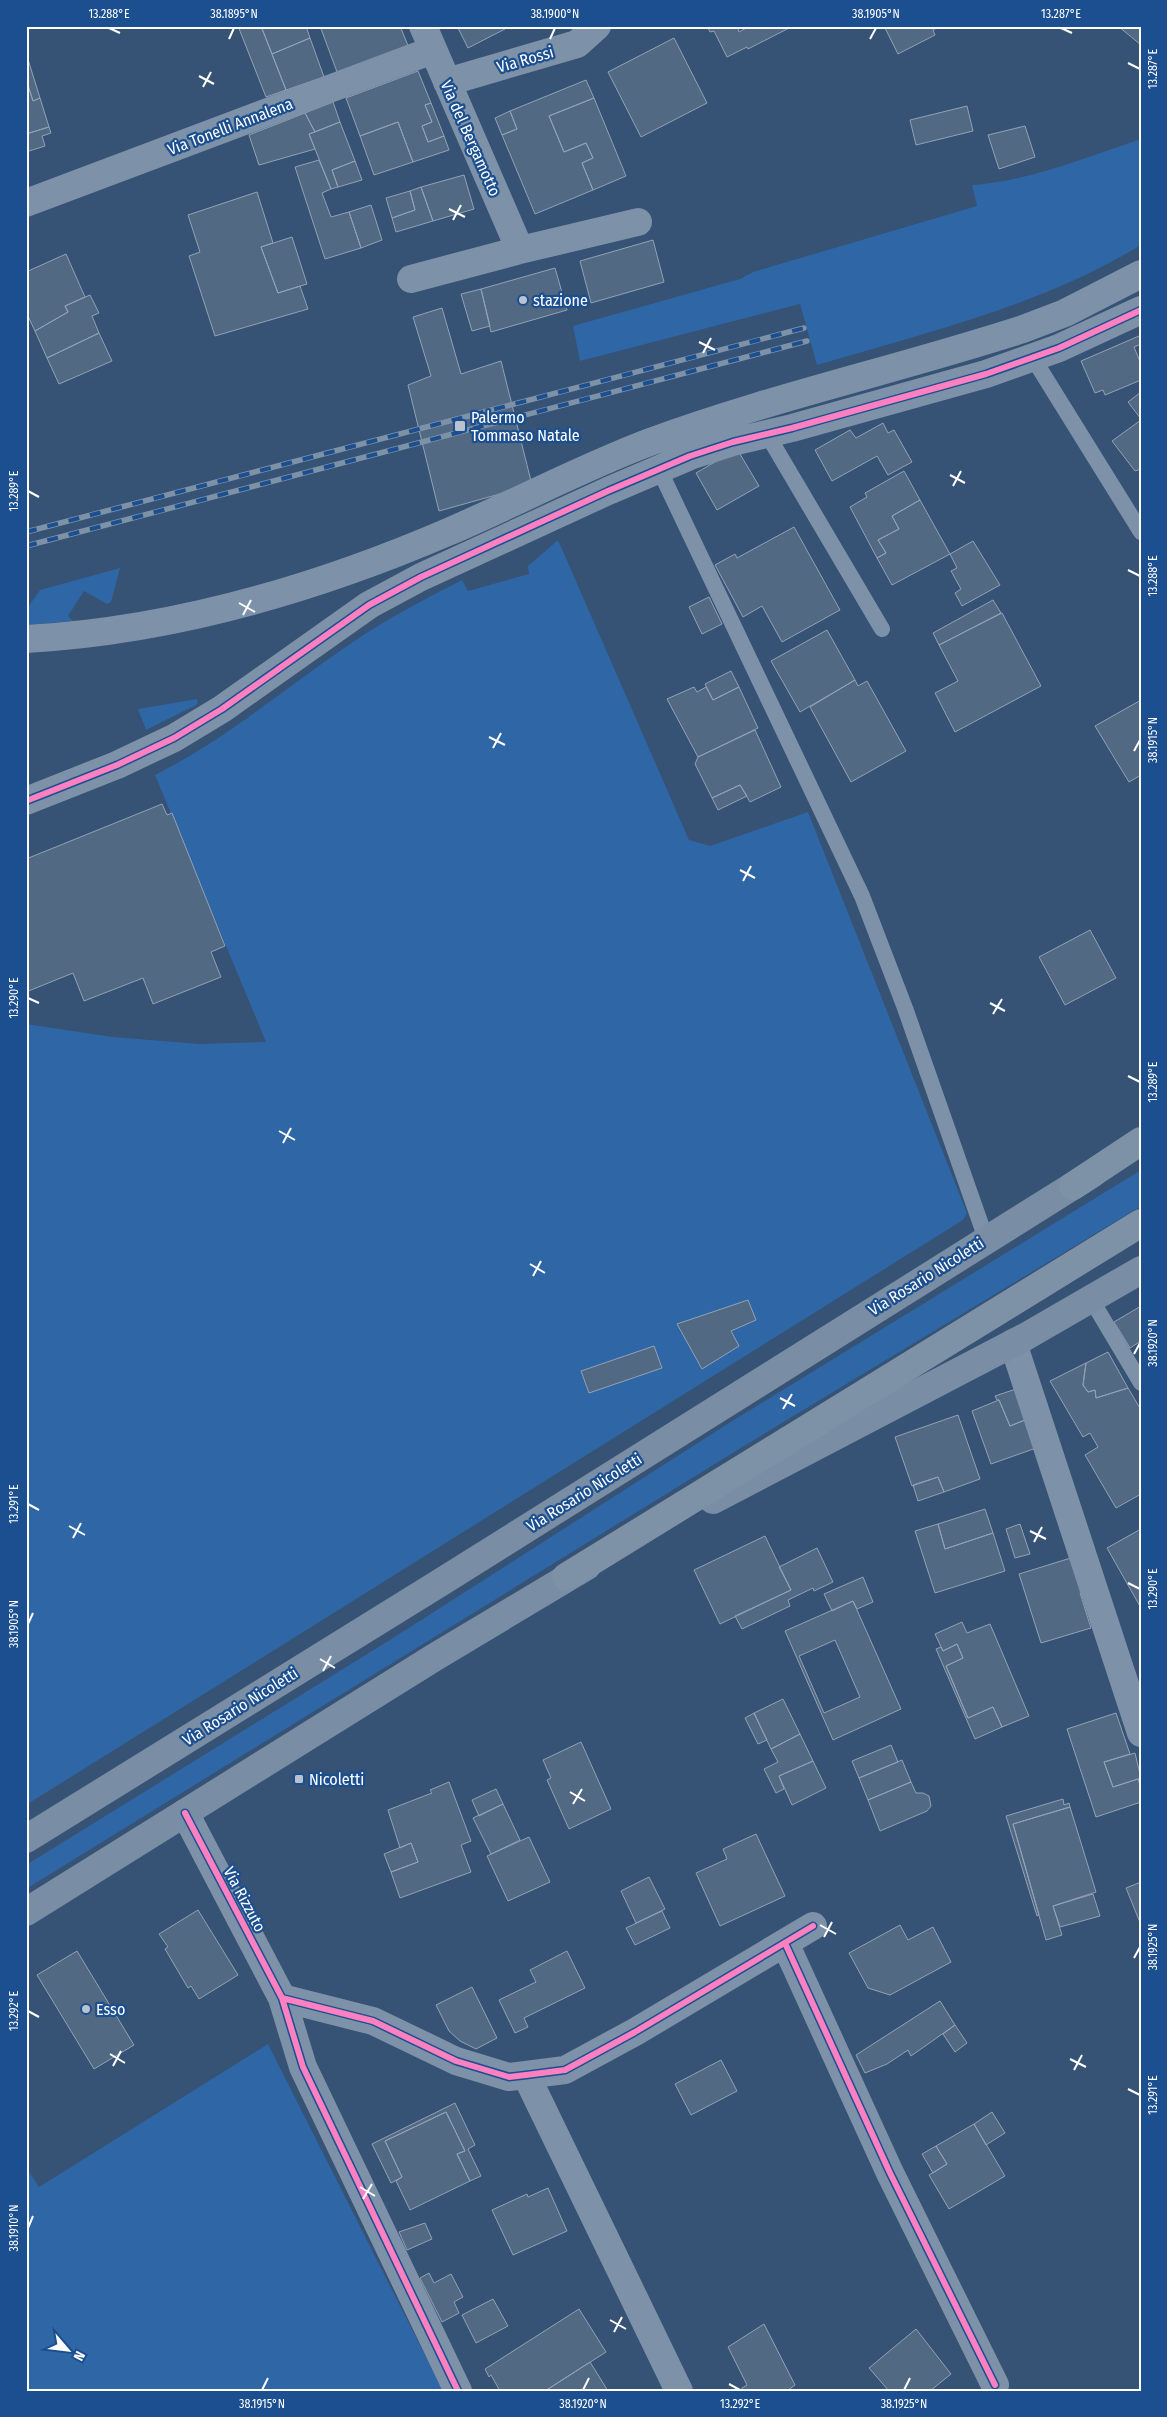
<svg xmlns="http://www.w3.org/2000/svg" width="1167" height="2417" viewBox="0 0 1167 2417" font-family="'Fira Sans Condensed',sans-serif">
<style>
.green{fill:#2f66a5}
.building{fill:#526984;stroke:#92a2b6;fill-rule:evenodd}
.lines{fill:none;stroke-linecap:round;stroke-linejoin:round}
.service{stroke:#7d92a8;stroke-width:16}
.minor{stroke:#7d92a8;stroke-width:28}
.secondary{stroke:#798da4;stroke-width:28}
.motorway{stroke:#7e92a7;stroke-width:28}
.rail-casing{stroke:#7e92a7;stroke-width:5.5}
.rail{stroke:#1b4f8f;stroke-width:4;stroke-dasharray:11;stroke-linecap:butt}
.cycleway-casing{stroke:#1b4f8f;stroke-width:9}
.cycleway{stroke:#ff80c0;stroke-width:6}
.ticks{fill:none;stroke:#fff;stroke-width:2}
.poi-dot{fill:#b9c2ce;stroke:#1b4f8f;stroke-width:2}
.labels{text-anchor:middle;stroke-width:4.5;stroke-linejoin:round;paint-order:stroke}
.street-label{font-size:16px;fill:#fff;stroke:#1b4f8f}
.poi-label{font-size:16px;fill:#fff;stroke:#1b4f8f;text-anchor:start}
.neatline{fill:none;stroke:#fff;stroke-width:2}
.ticks-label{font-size:12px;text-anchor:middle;fill:#fff}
</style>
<rect width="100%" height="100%" fill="#365274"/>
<path class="green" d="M 1141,139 L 1141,245 C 1041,306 927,332 817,365 L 800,304 L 580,361 L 573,326 L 740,279 L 753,272 L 977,206 L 972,185 C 1030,181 1086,157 1141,139 Z
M 558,540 L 689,840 L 710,846 L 808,812 L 967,1213 L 963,1220 L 26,1805 L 26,1024 L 113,1037 L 199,1044 L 266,1042 L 155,775 C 228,738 286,687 353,642 C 388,618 425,599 462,580 L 468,591 L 529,574 L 528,566 Z
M 120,568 L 111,602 L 107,604 L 84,591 L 68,616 L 73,621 L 26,625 L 26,610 L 40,590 Z
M 197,699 L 198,704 L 146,730 L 138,709 Z
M 1141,1170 L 1141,1206 L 744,1446 L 26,1889 L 26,1865 L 393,1638 L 729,1423 Z
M 268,2044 L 443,2391 L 26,2391 L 26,2167 L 39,2187 Z"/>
<path class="building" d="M 238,26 L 261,26 L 286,90 L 266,97 Z
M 261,26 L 306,26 L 310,38 L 272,54 Z
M 320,26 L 400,26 L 409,48 L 337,72 Z
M 457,26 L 503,26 L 505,29 L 468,48 Z
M 707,26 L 737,26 L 739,32 L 750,26 L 793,26 L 748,49 L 747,47 L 727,57 L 714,31 L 710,32 Z
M 884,26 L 940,26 L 933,30 L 935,35 L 898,54 Z
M 1118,26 L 1141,26 L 1141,45 Z
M 310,38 L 324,77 L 286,90 L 272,54 Z
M 674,38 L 707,103 L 641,137 L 608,72 Z
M 26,53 L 40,98 L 33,101 L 26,79 Z
M 418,71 L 431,103 L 425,105 L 432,122 L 422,126 L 428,142 L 444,136 L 449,150 L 413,162 L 398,122 L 360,136 L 346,98 Z
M 26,79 L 33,101 L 40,98 L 49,127 L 26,134 Z
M 586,80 L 594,98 L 549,116 L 564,152 L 586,143 L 593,158 L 582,163 L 593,190 L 535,214 L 502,135 L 517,129 L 510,111 Z
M 594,98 L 626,176 L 593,190 L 582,163 L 593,158 L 586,143 L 564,152 L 549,116 Z
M 333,102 L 340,122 L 315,132 L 305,113 Z
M 431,103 L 444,136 L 428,142 L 422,126 L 432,122 L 425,105 Z
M 967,106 L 973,131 L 916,145 L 910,120 Z
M 510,111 L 517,129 L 502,135 L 495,118 Z
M 305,113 L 315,132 L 309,134 L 315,149 L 259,165 L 249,135 Z
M 340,122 L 355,161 L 332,170 L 338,187 L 331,189 L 309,134 Z
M 398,122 L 413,162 L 374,175 L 360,136 Z
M 1025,126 L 1035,157 L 999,169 L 988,135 Z
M 49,127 L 51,133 L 42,136 L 45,146 L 26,152 L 26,134 Z
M 319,160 L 331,189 L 322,193 L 331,217 L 349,212 L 361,248 L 325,259 L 295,167 Z
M 355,161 L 362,180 L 338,187 L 332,170 Z
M 464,175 L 474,209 L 433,221 L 421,187 Z
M 421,187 L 433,221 L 396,232 L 392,218 L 415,210 L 410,191 Z
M 410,191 L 415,210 L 392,218 L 386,198 Z
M 257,192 L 273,243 L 261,247 L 278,293 L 300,286 L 308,309 L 215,336 L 189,256 L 200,252 L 188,215 Z
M 371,205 L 382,240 L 361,248 L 349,212 Z
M 292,237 L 307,284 L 278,293 L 261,247 Z
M 653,240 L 664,282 L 591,303 L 580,261 Z
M 66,254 L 85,297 L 65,306 L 68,312 L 35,331 L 26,312 L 26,272 Z
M 555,268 L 567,310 L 491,332 L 481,289 Z
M 481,289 L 490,326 L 472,331 L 461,294 Z
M 90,295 L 99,313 L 92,316 L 99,333 L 47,358 L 35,331 L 68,312 L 65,306 Z
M 442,308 L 461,374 L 501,361 L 532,485 L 439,511 L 408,385 L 431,376 L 413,317 Z
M 99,333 L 112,361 L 59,384 L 47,358 Z
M 1139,336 L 1141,344 L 1134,347 L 1141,364 L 1141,380 L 1105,395 L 1103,390 L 1095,393 L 1081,361 Z
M 1141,392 L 1141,419 L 1128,402 Z
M 1141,420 L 1141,469 L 1135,471 L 1112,441 Z
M 883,423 L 888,433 L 894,430 L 912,462 L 888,475 L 877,456 L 832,481 L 815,450 L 850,430 L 856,438 Z
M 737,449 L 759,486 L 717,510 L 696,473 Z
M 904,471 L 920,500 L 892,516 L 899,529 L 878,540 L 886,553 L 877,558 L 850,507 L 867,497 L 865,493 Z
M 920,500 L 950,554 L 892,585 L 877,558 L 886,553 L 878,540 L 899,529 L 892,516 Z
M 794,527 L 840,610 L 782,642 L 762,606 L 743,617 L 715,565 L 735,554 L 737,558 Z
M 973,541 L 1000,585 L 962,606 L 955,593 L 961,589 L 951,571 L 957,568 L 950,554 Z
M 709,597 L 722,624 L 702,634 L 689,607 Z
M 993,600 L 1001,613 L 939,645 L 933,633 Z
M 1002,613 L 1041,686 L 955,732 L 935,693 L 958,681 L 939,645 Z
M 827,630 L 855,680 L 800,712 L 771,661 Z
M 731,671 L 739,687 L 713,700 L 705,684 Z
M 855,680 L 858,686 L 867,681 L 906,751 L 851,782 L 810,707 Z
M 694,687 L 697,692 L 706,687 L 713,700 L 739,687 L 758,728 L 698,757 L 667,699 Z
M 1141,700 L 1141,775 L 1129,782 L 1095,726 Z
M 755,730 L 781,787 L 750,802 L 740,785 L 712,798 L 695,764 L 698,757 Z
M 740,785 L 747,796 L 718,810 L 712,798 Z
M 162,804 L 167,815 L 172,813 L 225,946 L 211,952 L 221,977 L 153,1004 L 143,978 L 84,1001 L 73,973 L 26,992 L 26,859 Z
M 1090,930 L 1116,978 L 1065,1005 L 1039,957 Z
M 748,1300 L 756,1320 L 731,1331 L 739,1346 L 702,1369 L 677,1324 Z
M 1141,1306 L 1141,1341 L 1130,1348 L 1114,1322 Z
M 654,1346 L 662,1368 L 589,1393 L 581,1371 Z
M 1108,1352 L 1128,1388 L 1096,1398 L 1095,1390 L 1088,1392 L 1083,1385 L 1086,1363 Z
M 1086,1363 L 1083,1385 L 1088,1392 L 1095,1390 L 1096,1398 L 1128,1388 L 1141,1410 L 1141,1494 L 1116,1508 L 1085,1455 L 1098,1447 L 1090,1433 L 1083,1437 L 1050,1381 Z
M 1019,1388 L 1030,1418 L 1010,1426 L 999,1400 L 997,1400 L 995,1396 Z
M 999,1400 L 1010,1426 L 1030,1418 L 1039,1447 L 991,1464 L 972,1411 Z
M 958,1415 L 980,1479 L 944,1492 L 938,1477 L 912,1486 L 895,1437 Z
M 938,1477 L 944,1492 L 918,1501 L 913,1485 Z
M 985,1509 L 993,1533 L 945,1549 L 938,1524 Z
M 938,1524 L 945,1549 L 993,1533 L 1005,1571 L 935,1593 L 915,1531 Z
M 1020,1524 L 1030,1554 L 1015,1558 L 1006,1529 Z
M 1141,1529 L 1141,1608 L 1107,1548 Z
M 765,1536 L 791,1590 L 720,1624 L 694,1570 Z
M 817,1548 L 833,1582 L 814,1591 L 813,1588 L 788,1600 L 790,1606 L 742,1629 L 735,1616 L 791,1590 L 779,1567 Z
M 1074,1557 L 1085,1592 L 1080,1593 L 1091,1628 L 1041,1643 L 1019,1574 Z
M 863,1577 L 873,1602 L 857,1609 L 853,1601 L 832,1611 L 824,1594 Z
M 853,1601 L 901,1709 L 833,1740 L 785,1631 ZM 835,1640 L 860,1697 L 824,1713 L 799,1656 Z
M 962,1622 L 967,1633 L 990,1624 L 1029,1716 L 1002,1727 L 993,1707 L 968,1718 L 946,1666 L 963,1658 L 957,1644 L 943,1651 L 935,1634 Z
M 957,1644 L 963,1658 L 946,1666 L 968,1718 L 993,1707 L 1002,1727 L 975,1739 L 936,1649 L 941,1647 L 943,1651 Z
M 783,1699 L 800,1734 L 771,1749 L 754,1713 Z
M 754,1713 L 767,1740 L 758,1744 L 745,1718 Z
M 1116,1713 L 1130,1754 L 1104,1762 L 1113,1787 L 1138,1779 L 1141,1788 L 1141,1802 L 1096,1817 L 1067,1729 Z
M 800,1734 L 813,1761 L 779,1776 L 784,1789 L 776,1793 L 764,1769 L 778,1762 L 771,1749 Z
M 581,1742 L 611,1809 L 569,1829 L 547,1780 L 551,1778 L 543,1760 Z
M 891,1745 L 898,1762 L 859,1778 L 852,1761 Z
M 1135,1753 L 1141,1778 L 1113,1787 L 1104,1762 Z
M 902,1760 L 911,1782 L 868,1800 L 859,1778 Z
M 813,1761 L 826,1788 L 792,1805 L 779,1776 Z
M 449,1782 L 471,1841 L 461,1845 L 471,1872 L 400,1898 L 391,1872 L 418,1862 L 411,1843 L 400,1848 L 388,1810 L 432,1793 L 430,1790 Z
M 911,1782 L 916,1793 L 923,1793 L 929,1796 L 931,1806 L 927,1811 L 880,1831 L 868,1800 Z
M 496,1789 L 503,1804 L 479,1816 L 472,1800 Z
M 1063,1799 L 1064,1805 L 1069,1803 L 1070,1807 L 1013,1824 L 1039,1915 L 1037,1916 L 1006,1816 Z
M 503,1804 L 520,1840 L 491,1854 L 473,1818 Z
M 1070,1807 L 1096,1892 L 1053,1906 L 1062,1935 L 1046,1940 L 1013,1824 Z
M 756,1834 L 785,1896 L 720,1926 L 696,1873 L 727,1859 L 723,1849 Z
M 529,1837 L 550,1882 L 508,1901 L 487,1856 Z
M 411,1843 L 418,1862 L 391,1872 L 384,1854 Z
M 649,1877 L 665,1909 L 636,1923 L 621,1891 Z
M 1141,1882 L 1141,1925 L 1126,1888 Z
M 1093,1894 L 1100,1916 L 1060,1927 L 1053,1906 Z
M 198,1910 L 238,1975 L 199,1999 L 191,1986 L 188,1988 L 165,1949 L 168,1947 L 159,1934 Z
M 662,1911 L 670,1928 L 635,1945 L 626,1928 Z
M 900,1925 L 908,1940 L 933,1927 L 951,1962 L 890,1995 L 868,1988 L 849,1953 Z
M 77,1951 L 134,2045 L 94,2069 L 37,1975 Z
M 567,1951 L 585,1988 L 524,2018 L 528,2027 L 515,2033 L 499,2000 L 536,1982 L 530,1970 Z
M 472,1987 L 497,2038 L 476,2049 L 460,2041 L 449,2031 L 436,2005 Z
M 940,2001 L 955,2025 L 911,2056 L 908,2050 L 887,2064 L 865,2073 L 856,2055 Z
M 955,2025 L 967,2043 L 955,2052 L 943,2034 Z
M 721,2060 L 737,2091 L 691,2115 L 675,2084 Z
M 455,2103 L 475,2145 L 468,2149 L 481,2176 L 470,2181 L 457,2154 L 465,2151 L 446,2112 L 385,2141 L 402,2177 L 391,2183 L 372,2144 Z
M 446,2112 L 465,2151 L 457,2154 L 470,2181 L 410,2210 L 396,2181 L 402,2177 L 385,2141 Z
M 992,2112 L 1005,2133 L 986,2145 L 974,2124 Z
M 974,2124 L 1005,2176 L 949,2209 L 929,2175 L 947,2164 L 936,2146 Z
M 936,2146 L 947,2164 L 933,2173 L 922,2154 Z
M 548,2188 L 567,2231 L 513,2255 L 492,2210 L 527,2194 L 528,2197 Z
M 425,2223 L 432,2239 L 407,2250 L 399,2232 Z
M 429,2273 L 434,2283 L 451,2274 L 463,2297 L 454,2302 L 459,2313 L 442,2322 L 420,2278 Z
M 493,2299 L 508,2326 L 476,2343 L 462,2315 Z
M 579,2309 L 606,2352 L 545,2391 L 500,2391 L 491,2375 L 489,2377 L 485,2369 Z
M 764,2324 L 795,2385 L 787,2391 L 743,2391 L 742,2388 L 747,2385 L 728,2347 Z
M 916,2329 L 951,2374 L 930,2391 L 889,2391 L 869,2368 Z
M 590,2362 L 608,2391 L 545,2391 Z"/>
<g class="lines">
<path class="service" d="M 1033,358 L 1141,532
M 767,434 L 882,629
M 659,469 L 862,896 L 905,1008 L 986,1239
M 1091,1299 L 1141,1383"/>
<path class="minor" d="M 423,26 L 520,250
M 447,82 L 577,44 L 597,26
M 26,203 L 433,50
M 411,279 L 520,250 L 638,222
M 26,639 C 171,631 315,589 448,532 C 516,503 581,468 650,442 C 772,397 900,369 1023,329 L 1065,313 L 1141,274
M 26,801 L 117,765 L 174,738 L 222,709 L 369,605 L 421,577 L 608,491 L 690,456 L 733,442 L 792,428 L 986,374 L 1059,348 L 1141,310
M 1013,1343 L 1141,1733
M 185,1813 L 282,1998 L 303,2067 L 458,2391
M 785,1943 L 890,2173 L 995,2385
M 282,1998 L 373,2021 L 456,2061 L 509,2077 L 526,2075 L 565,2070 L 635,2032 L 813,1926
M 526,2075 L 679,2391"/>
<path class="secondary" d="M 713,1500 L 1025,1337 L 1141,1270
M 26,1839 L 438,1584 L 1092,1174
M 26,1912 L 435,1657 L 587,1566"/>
<path class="motorway" d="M 1073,1186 L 1141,1141
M 566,1577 L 1141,1223"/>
<g class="rail-casing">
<path id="rail" d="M 26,532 L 804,328
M 26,546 L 807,341"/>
</g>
<use href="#rail" class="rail"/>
<g class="cycleway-casing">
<path id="cycleway" d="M 26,801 L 117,765 L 174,738 L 222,709 L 369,605 L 421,577 L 608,491 L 690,456 L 733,442 L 792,428 L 986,374 L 1059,348 L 1141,310
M 185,1813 L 282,1998 L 303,2067 L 458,2391
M 785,1943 L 890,2173 L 995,2385
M 282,1998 L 373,2021 L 456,2061 L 509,2077 L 526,2075 L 565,2070 L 635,2032 L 813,1926"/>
</g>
<use href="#cycleway" class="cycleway"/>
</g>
<path class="ticks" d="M 109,28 L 120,33M 1061,28 L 1072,33M 229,39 L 234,28M 550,39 L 555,28M 870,39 L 876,28M 1128,63 L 1140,69M 199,76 L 214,84M 203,87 L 211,72M 449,209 L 465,217M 453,220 L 461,205M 699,342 L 715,350M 703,353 L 711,338M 950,475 L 965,483M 953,486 L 961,471M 28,491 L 39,497M 1128,570 L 1140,576M 239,603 L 255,612M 243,615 L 251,600M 489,737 L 505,745M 493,748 L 501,733M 1134,751 L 1140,740M 740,870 L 755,878M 743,881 L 751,866M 28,998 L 39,1003M 990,1003 L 1005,1011M 993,1014 L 1002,999M 1128,1076 L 1140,1082M 279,1131 L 295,1140M 283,1143 L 291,1128M 530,1264 L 545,1273M 533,1276 L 541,1261M 1134,1354 L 1140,1343M 780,1398 L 795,1406M 783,1409 L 792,1394M 28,1504 L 39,1510M 69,1526 L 85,1535M 1030,1531 L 1046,1539M 73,1538 L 81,1523M 1034,1542 L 1042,1527M 1128,1583 L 1140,1589M 28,1624 L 33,1613M 320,1659 L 335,1668M 323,1671 L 331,1656M 570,1792 L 585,1801M 573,1804 L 582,1789M 820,1925 L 836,1934M 824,1937 L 832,1922M 1134,1958 L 1140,1947M 28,2011 L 39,2017M 110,2054 L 125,2063M 1070,2059 L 1086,2067M 113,2066 L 121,2051M 1074,2070 L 1082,2055M 1128,2089 L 1140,2095M 360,2187 L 375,2196M 363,2199 L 372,2184M 28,2228 L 33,2216M 610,2320 L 626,2329M 614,2332 L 622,2317M 729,2384 L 740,2390M 262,2390 L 268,2378M 583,2390 L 589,2378M 904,2390 L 910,2378"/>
<g class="poi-dot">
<circle cx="523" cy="300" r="5"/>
<rect x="454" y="420" width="12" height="12" rx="2.5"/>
<rect x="294" y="1774" width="10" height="10" rx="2.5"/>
<circle cx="86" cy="2009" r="5"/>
</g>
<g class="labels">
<g class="street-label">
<text transform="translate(525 59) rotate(-16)" y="6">Via Rossi</text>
<text transform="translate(230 126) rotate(-21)" y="6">Via Tonelli Annalena</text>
<text transform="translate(471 138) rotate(66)" y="6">Via del Bergamotto</text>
<text transform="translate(926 1276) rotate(-32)" y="6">Via Rosario Nicoletti</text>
<text transform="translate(584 1492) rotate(-32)" y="6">Via Rosario Nicoletti</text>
<text transform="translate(240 1706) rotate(-32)" y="6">Via Rosario Nicoletti</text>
<text transform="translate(245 1899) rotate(62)" y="6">Via Rizzuto</text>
</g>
<g class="poi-label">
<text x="533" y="306">stazione</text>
<text x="471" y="423">Palermo<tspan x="471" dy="18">Tommaso Natale</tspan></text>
<text x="309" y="1785">Nicoletti</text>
<text x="96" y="2015">Esso</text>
</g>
</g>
<rect width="1167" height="2417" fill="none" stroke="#1b4f8f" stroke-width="55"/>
<g transform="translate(68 2350) rotate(118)" stroke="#1b4f8f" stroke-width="4" paint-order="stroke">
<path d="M0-4L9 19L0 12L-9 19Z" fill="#ffffff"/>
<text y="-8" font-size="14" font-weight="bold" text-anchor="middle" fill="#ffffff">N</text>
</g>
<rect x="28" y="28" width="1112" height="2362" class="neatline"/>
<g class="ticks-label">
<text x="109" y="18">13.288°E</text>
<text x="234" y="18">38.1895°N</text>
<text x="555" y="18">38.1900°N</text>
<text x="876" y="18">38.1905°N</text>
<text x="1061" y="18">13.287°E</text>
<text transform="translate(1153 69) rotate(-90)" y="4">13.287°E</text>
<text transform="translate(14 491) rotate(-90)" y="4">13.289°E</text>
<text transform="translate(1153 576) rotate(-90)" y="4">13.288°E</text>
<text transform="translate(1153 740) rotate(-90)" y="4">38.1915°N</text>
<text transform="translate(14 998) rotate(-90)" y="4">13.290°E</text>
<text transform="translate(1153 1082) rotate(-90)" y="4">13.289°E</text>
<text transform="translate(1153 1343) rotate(-90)" y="4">38.1920°N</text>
<text transform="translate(14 1504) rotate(-90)" y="4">13.291°E</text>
<text transform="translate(1153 1589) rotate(-90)" y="4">13.290°E</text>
<text transform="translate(14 1624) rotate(-90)" y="4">38.1905°N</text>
<text transform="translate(1153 1947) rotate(-90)" y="4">38.1925°N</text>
<text transform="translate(14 2011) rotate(-90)" y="4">13.292°E</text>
<text transform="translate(1153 2095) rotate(-90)" y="4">13.291°E</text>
<text transform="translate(14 2228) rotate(-90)" y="4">38.1910°N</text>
<text x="262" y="2408">38.1915°N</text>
<text x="583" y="2408">38.1920°N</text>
<text x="740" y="2408">13.292°E</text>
<text x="904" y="2408">38.1925°N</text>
</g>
</svg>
